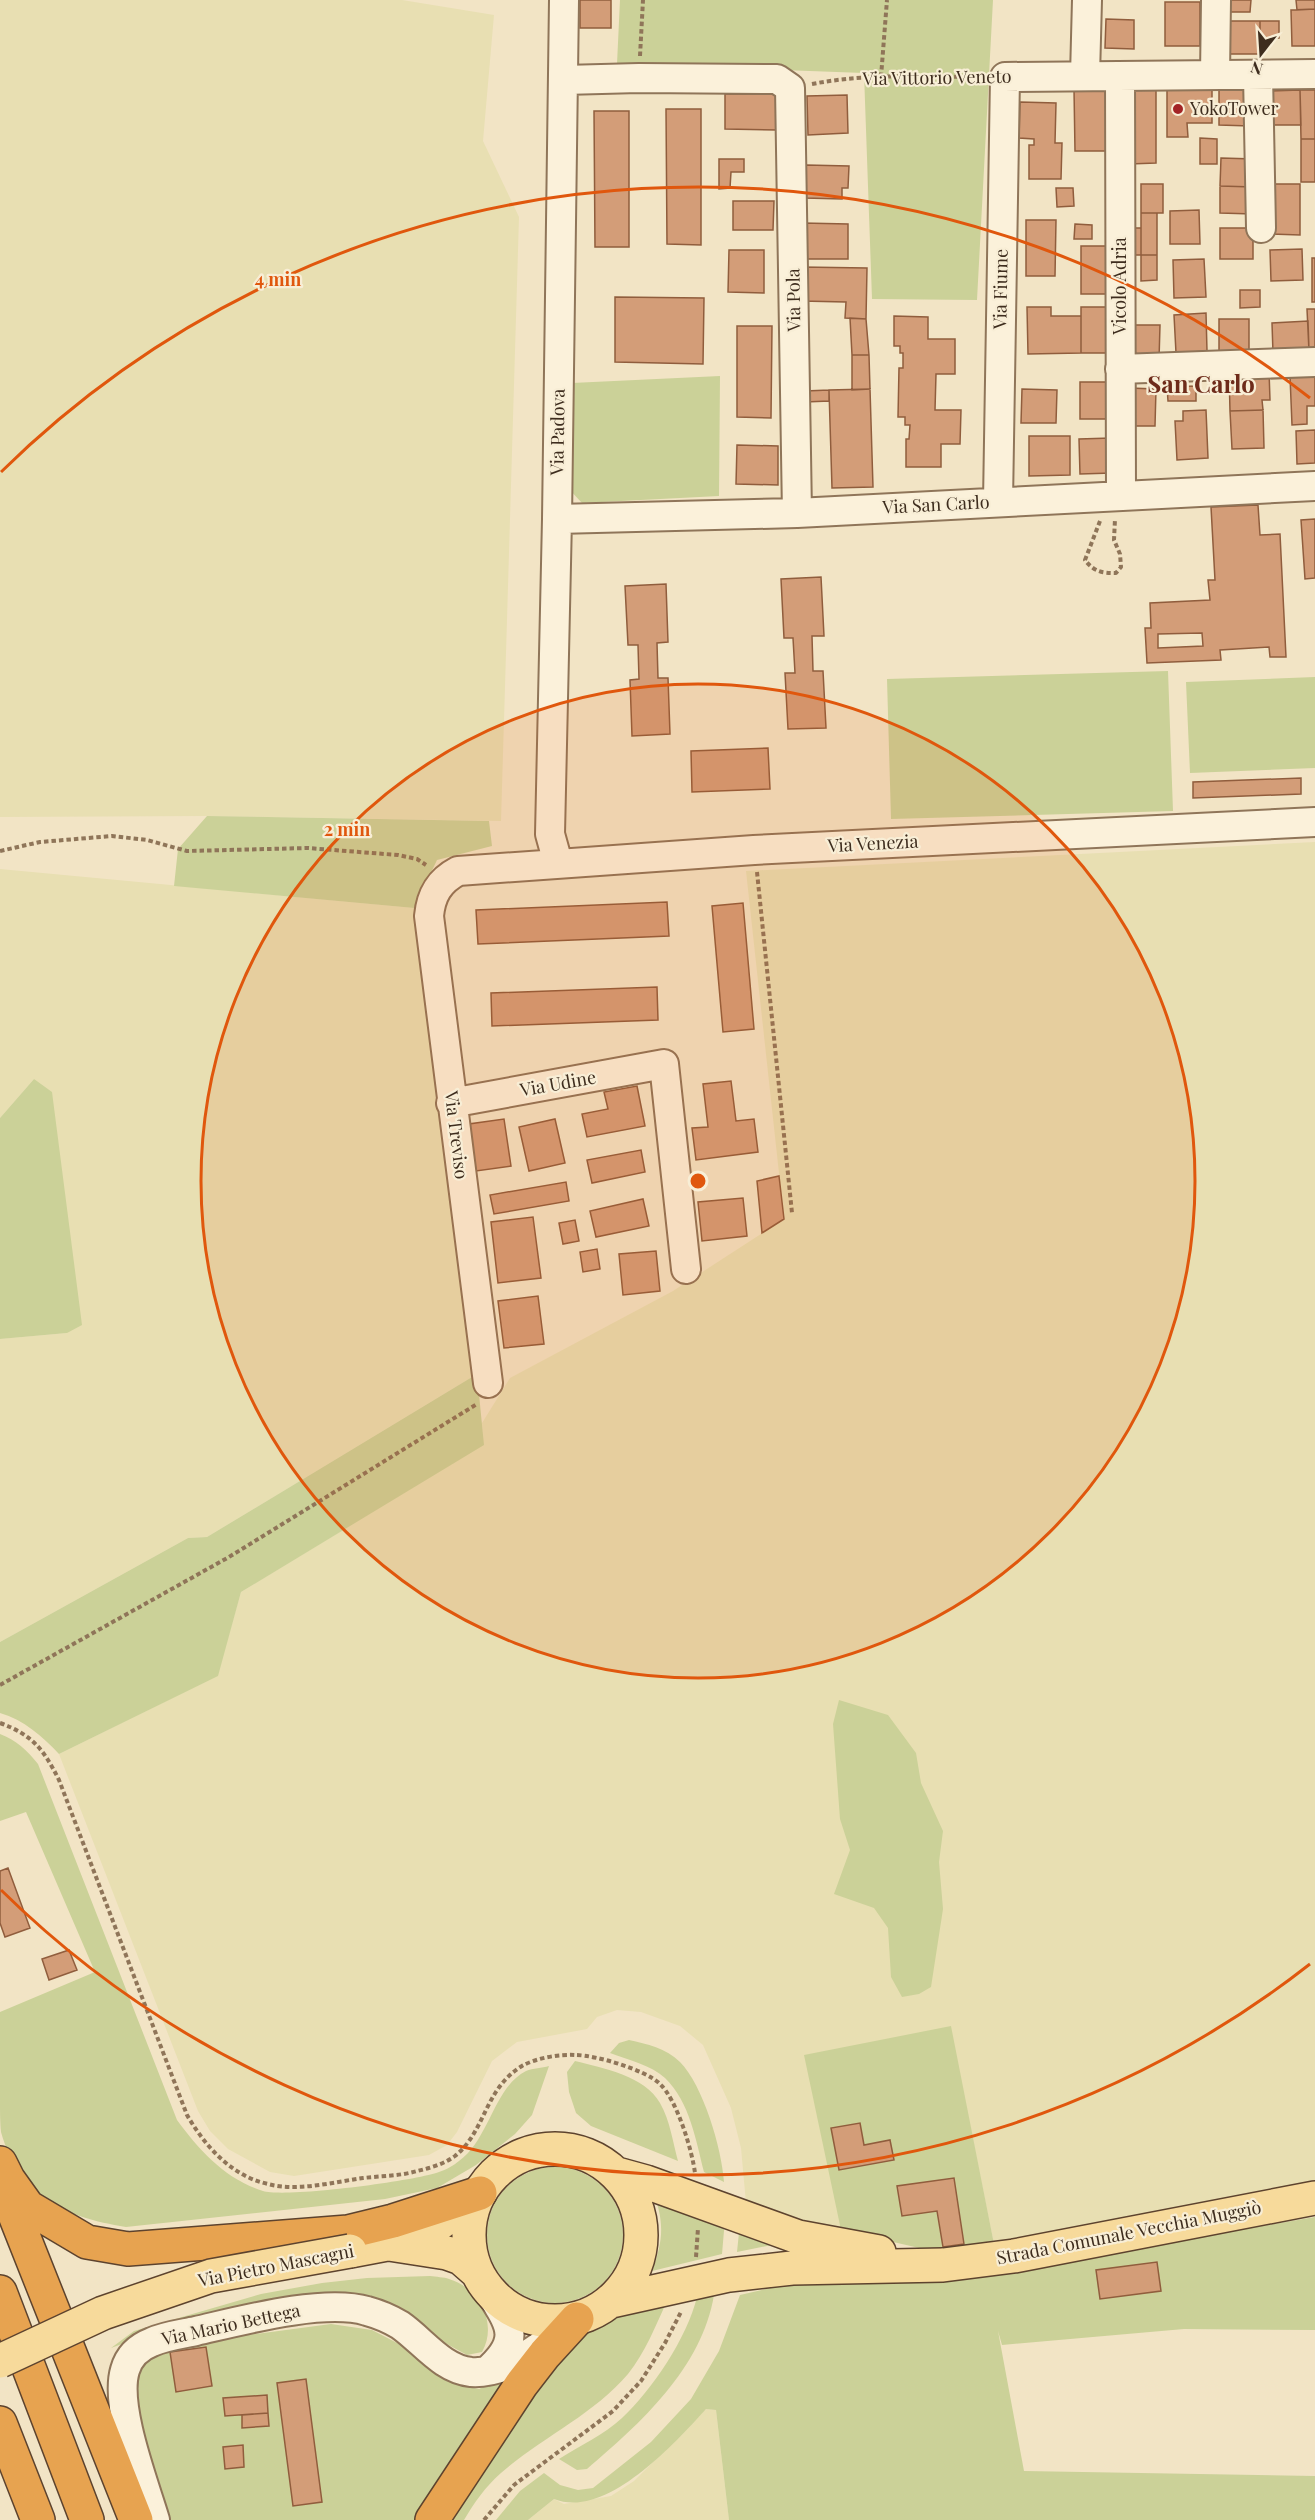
<svg xmlns="http://www.w3.org/2000/svg" width="1315" height="2520" viewBox="0 0 1315 2520" font-family="'Playfair Display',serif">
<style>
.farmland{fill:#e8dfb2}
.green{fill:#cbd198}
.building{fill:#d39d78;stroke:#905d3d;stroke-width:1.5;fill-rule:evenodd}
.lines{fill:none;stroke-linecap:round;stroke-linejoin:round}
.minor-casing{stroke:#8f7559;stroke-width:32}
.major-casing{stroke:#5d432e;stroke-width:36}
.highway-casing{stroke:#5d432e;stroke-width:36}
.path{stroke:#8f7559;stroke-width:4;stroke-dasharray:4.5 3;stroke-linecap:butt}
.minor{stroke:#fbf1da;stroke-width:28}
.major{stroke:#f7da9b;stroke-width:33}
.highway{stroke:#e7a350;stroke-width:33}
.major-bridge-casing{stroke:#5d432e;stroke-width:36;stroke-linecap:butt}
.major-bridge{stroke:#f7da9b;stroke-width:33}
.ring{fill:none;stroke:#e0570d;stroke-width:3}
.poi-dot{fill:#a32426;stroke:#f8eed6;stroke-width:2}
.labels{text-anchor:middle;stroke-width:4.5;stroke-linejoin:round;paint-order:stroke}
.street-label{font-size:18px;fill:#3e2d1e;stroke:#f8eed6}
.poi-label{font-size:18px;fill:#3e2d1e;stroke:#f8eed6;text-anchor:start}
.district-label{font-size:24px;font-weight:bold;fill:#6e2b1a;stroke:#f8eed6}
.centre{fill:#e0570d;stroke:#f8eed6;stroke-width:3}
.ring-label{font-size:18px;text-anchor:middle;font-weight:bold;fill:#e0570d;stroke:#f8eed6;stroke-width:4.5;stroke-linejoin:round;paint-order:stroke}
</style>
<rect width="100%" height="100%" fill="#f2e4c5"/>
<path class="farmland" d="M 0,0 L 402,0 L 494,15 L 483,141 L 519,217 L 501,821 L 207,816 L 0,817 Z
M 1315,842 L 1315,2180 L 994,2244 L 950,2026 L 841,2230 L 800,2222 L 746,2203 L 741,2148 L 731,2108 L 703,2045 L 680,2026 L 641,2012 L 617,2010 L 597,2017 L 587,2029 L 517,2042 L 492,2061 L 457,2132 L 447,2145 L 429,2155 L 294,2176 L 270,2172 L 228,2149 L 210,2131 L 198,2111 L 59,1754 L 217,1676 L 241,1592 L 483,1445 L 482,1423 L 510,1378 L 673,1291 L 784,1219 L 746,871 Z
M 0,869 L 414,908 L 477,1374 L 207,1537 L 188,1538 L 0,1642 L 0,1339 L 67,1333 L 34,1079 L 0,1118 Z
M 706,2409 L 716,2410 L 729,2520 L 528,2520 L 554,2499 L 564,2504 L 611,2496 L 634,2481 Z"/>
<path class="green" d="M 620,0 L 993,0 L 977,300 L 872,299 L 864,73 L 617,64 Z
M 720,376 L 719,496 L 582,503 L 568,488 L 572,383 Z
M 1168,671 L 1173,811 L 891,819 L 887,679 Z
M 1315,677 L 1315,768 L 1190,773 L 1186,682 Z
M 207,816 L 489,821 L 492,846 L 437,860 L 414,908 L 174,886 L 178,849 Z
M 34,1079 L 52,1092 L 82,1325 L 67,1333 L 0,1339 L 0,1118 Z
M 477,1374 L 484,1445 L 241,1592 L 218,1676 L 59,1754 C 42,1736 24,1720 0,1713 L 0,1642 L 188,1538 L 207,1537 Z
M 839,1700 L 888,1715 L 916,1753 L 921,1783 L 943,1831 L 939,1862 L 943,1909 L 931,1987 L 919,1994 L 902,1997 L 891,1977 L 888,1928 L 874,1908 L 834,1894 L 850,1850 L 840,1819 L 833,1724 Z
M 0,1734 C 16,1740 27,1750 38,1764 L 177,2120 C 200,2151 225,2179 263,2191 C 286,2198 415,2181 439,2172 C 446,2170 454,2165 459,2161 C 489,2140 494,2087 526,2071 C 533,2068 542,2068 549,2066 L 532,2115 L 515,2134 L 476,2165 L 437,2188 L 385,2199 L 126,2227 C 64,2217 19,2196 1,2132 C 0,2122 0,2109 0,2100 C 0,2070 0,2041 0,2012 L 95,1972 L 26,1812 L 0,1821 Z
M 951,2026 L 994,2244 L 941,2253 L 841,2230 L 804,2055 Z
M 629,2040 C 647,2044 666,2048 680,2062 C 703,2085 722,2149 724,2182 L 704,2172 C 696,2141 690,2102 665,2078 C 651,2065 628,2060 610,2053 L 619,2043 Z
M 575,2061 C 603,2068 645,2076 660,2103 C 670,2120 673,2143 678,2161 L 591,2126 L 576,2113 L 569,2092 L 567,2072 Z
M487 2235a68 68 0 1 1 136 0a68 68 0 1 1-136 0Z
M 653,2192 L 725,2219 L 722,2254 L 652,2271 C 663,2242 665,2222 653,2192 Z
M 1315,2217 L 1315,2330 L 1184,2329 L 1002,2345 L 998,2331 L 1024,2471 L 1315,2476 L 1315,2520 L 729,2520 L 716,2410 L 706,2409 C 675,2443 606,2520 554,2499 L 528,2520 L 496,2520 L 520,2491 L 544,2473 L 560,2485 L 578,2490 L 593,2488 L 651,2442 L 691,2399 L 719,2351 L 740,2295 L 783,2285 L 828,2281 L 988,2273 Z
M 740,2223 L 782,2243 L 737,2252 Z
M 430,2276 C 436,2277 444,2277 449,2279 C 480,2288 498,2324 482,2352 L 467,2355 L 445,2343 L 405,2314 L 149,2334 L 111,2348 L 134,2331 L 261,2294 L 322,2283 L 367,2278 Z
M 714,2295 C 702,2368 640,2424 587,2469 L 577,2470 L 559,2459 C 579,2446 604,2435 622,2418 C 652,2390 687,2338 697,2297 Z
M 667,2301 C 656,2325 645,2353 628,2374 C 593,2415 541,2438 501,2473 C 486,2486 474,2503 464,2520 L 447,2520 L 553,2362 L 587,2331 L 619,2313 Z
M 331,2324 L 372,2330 L 401,2345 L 457,2384 L 479,2389 L 513,2373 L 419,2520 L 167,2520 L 135,2399 L 136,2370 L 156,2353 L 217,2339 Z"/>
<path class="building" d="M 580,0 L 611,0 L 611,28 L 580,28 Z
M 1230,0 L 1251,0 L 1250,12 L 1230,12 Z
M 1296,0 L 1315,0 L 1315,9 L 1297,10 Z
M 1165,2 L 1200,2 L 1200,46 L 1165,46 Z
M 1315,9 L 1315,46 L 1292,46 L 1291,10 Z
M 1106,19 L 1134,20 L 1134,49 L 1105,48 Z
M 1230,21 L 1260,21 L 1260,54 L 1230,54 Z
M 1260,21 L 1279,21 L 1279,38 L 1260,38 Z
M 1074,89 L 1111,89 L 1111,151 L 1075,151 Z
M 1219,89 L 1250,90 L 1250,126 L 1219,125 Z
M 1128,90 L 1156,90 L 1156,163 L 1129,164 Z
M 1167,90 L 1212,90 L 1212,123 L 1187,123 L 1188,137 L 1167,137 Z
M 1300,90 L 1301,125 L 1270,125 L 1270,91 Z
M 1300,90 L 1315,90 L 1315,139 L 1301,139 Z
M 725,94 L 777,94 L 777,130 L 725,129 Z
M 847,95 L 848,133 L 808,135 L 807,96 Z
M 1020,102 L 1056,103 L 1055,143 L 1062,143 L 1061,179 L 1029,179 L 1029,145 L 1034,145 L 1034,139 L 1019,138 Z
M 666,109 L 701,109 L 701,245 L 667,244 Z
M 594,111 L 629,111 L 629,247 L 595,247 Z
M 1200,138 L 1217,139 L 1217,164 L 1200,164 Z
M 1301,139 L 1315,139 L 1315,182 L 1301,182 Z
M 1221,158 L 1254,159 L 1253,187 L 1220,186 Z
M 719,159 L 744,159 L 744,172 L 731,172 L 730,188 L 719,189 Z
M 806,165 L 849,166 L 848,188 L 842,188 L 842,199 L 805,198 Z
M 1141,184 L 1163,184 L 1163,213 L 1141,213 Z
M 1271,184 L 1300,184 L 1300,235 L 1271,234 Z
M 1220,186 L 1253,187 L 1253,214 L 1220,213 Z
M 1056,188 L 1073,188 L 1074,206 L 1057,207 Z
M 733,201 L 774,201 L 773,230 L 733,230 Z
M 1199,210 L 1200,244 L 1170,244 L 1170,211 Z
M 1141,213 L 1157,213 L 1157,255 L 1141,255 Z
M 1026,220 L 1056,220 L 1055,276 L 1026,276 Z
M 802,223 L 848,224 L 848,259 L 802,259 Z
M 1075,224 L 1092,225 L 1092,239 L 1074,239 Z
M 1127,228 L 1141,228 L 1141,255 L 1127,255 Z
M 1220,228 L 1253,228 L 1253,259 L 1220,259 Z
M 1081,246 L 1111,246 L 1110,294 L 1081,294 Z
M 1302,249 L 1303,280 L 1271,281 L 1270,250 Z
M 729,250 L 764,250 L 764,293 L 728,292 Z
M 1141,255 L 1157,255 L 1157,280 L 1141,281 Z
M 1312,258 L 1315,258 L 1315,302 L 1312,302 Z
M 1204,259 L 1206,297 L 1174,298 L 1173,260 Z
M 801,267 L 867,268 L 866,319 L 845,318 L 846,302 L 801,301 Z
M 1240,290 L 1260,290 L 1260,307 L 1240,308 Z
M 615,297 L 704,298 L 703,364 L 615,362 Z
M 1027,307 L 1051,307 L 1051,316 L 1081,316 L 1081,353 L 1028,354 Z
M 1081,307 L 1112,307 L 1113,353 L 1081,353 Z
M 1307,309 L 1315,309 L 1315,351 L 1309,351 Z
M 1206,313 L 1207,351 L 1176,353 L 1174,315 Z
M 894,316 L 928,317 L 928,339 L 955,339 L 955,374 L 936,374 L 935,410 L 961,410 L 960,444 L 941,444 L 941,467 L 906,467 L 906,439 L 909,439 L 910,425 L 905,425 L 905,417 L 898,417 L 899,368 L 903,368 L 903,353 L 900,353 L 900,346 L 894,346 Z
M 850,318 L 866,319 L 869,355 L 852,355 Z
M 1219,319 L 1249,319 L 1249,354 L 1219,354 Z
M 1308,321 L 1309,351 L 1273,353 L 1272,323 Z
M 1126,325 L 1160,325 L 1159,360 L 1125,359 Z
M 737,326 L 772,326 L 771,418 L 737,417 Z
M 852,355 L 869,355 L 870,389 L 852,390 Z
M 1315,366 L 1315,406 L 1307,406 L 1307,424 L 1292,425 L 1290,376 Z
M 1269,371 L 1270,400 L 1262,400 L 1263,410 L 1230,411 L 1229,372 Z
M 1080,382 L 1111,382 L 1111,419 L 1080,419 Z
M 1196,386 L 1196,401 L 1168,401 L 1167,387 Z
M 1129,388 L 1156,389 L 1155,426 L 1128,426 Z
M 870,389 L 873,487 L 832,488 L 829,390 Z
M 1022,389 L 1057,390 L 1056,423 L 1021,423 Z
M 829,390 L 829,401 L 805,402 L 805,391 Z
M 1206,410 L 1208,458 L 1177,460 L 1175,421 L 1183,421 L 1183,411 Z
M 1263,410 L 1264,448 L 1232,449 L 1230,411 Z
M 1315,430 L 1315,463 L 1297,464 L 1296,431 Z
M 1029,436 L 1070,436 L 1070,475 L 1029,476 Z
M 1111,438 L 1112,473 L 1080,474 L 1079,439 Z
M 737,445 L 778,446 L 778,485 L 736,484 Z
M 1258,505 L 1260,535 L 1280,534 L 1286,657 L 1270,657 L 1269,647 L 1220,650 L 1221,660 L 1147,663 L 1145,628 L 1151,628 L 1150,603 L 1210,600 L 1208,580 L 1215,580 L 1211,507 ZM 1202,633 L 1203,646 L 1158,648 L 1158,634 Z
M 1315,519 L 1315,578 L 1305,579 L 1301,520 Z
M 821,577 L 824,636 L 812,636 L 813,671 L 823,671 L 826,728 L 788,729 L 785,673 L 795,673 L 793,638 L 784,638 L 781,579 Z
M 666,584 L 668,642 L 657,643 L 658,678 L 668,678 L 670,734 L 632,736 L 630,680 L 639,679 L 638,645 L 628,645 L 625,586 Z
M 768,748 L 770,789 L 692,792 L 691,751 Z
M 1301,778 L 1301,794 L 1193,798 L 1193,782 Z
M 667,902 L 669,936 L 478,944 L 476,910 Z
M 743,903 L 754,1029 L 723,1032 L 712,906 Z
M 657,987 L 658,1020 L 492,1026 L 491,993 Z
M 731,1081 L 736,1121 L 754,1119 L 758,1152 L 696,1160 L 692,1128 L 708,1127 L 703,1084 Z
M 637,1086 L 645,1126 L 587,1137 L 582,1114 L 608,1109 L 604,1092 Z
M 504,1119 L 511,1166 L 476,1171 L 469,1124 Z
M 555,1119 L 565,1163 L 529,1171 L 519,1127 Z
M 641,1150 L 645,1172 L 592,1183 L 587,1160 Z
M 779,1176 L 784,1219 L 762,1233 L 757,1181 Z
M 566,1182 L 569,1201 L 494,1214 L 490,1195 Z
M 743,1198 L 747,1236 L 702,1241 L 698,1202 Z
M 643,1199 L 649,1226 L 596,1237 L 590,1211 Z
M 533,1217 L 541,1278 L 498,1283 L 491,1222 Z
M 575,1220 L 579,1241 L 563,1244 L 559,1223 Z
M 597,1249 L 600,1269 L 583,1272 L 580,1252 Z
M 656,1251 L 660,1291 L 623,1295 L 619,1254 Z
M 538,1296 L 544,1344 L 504,1348 L 498,1301 Z
M 8,1868 L 30,1928 L 5,1937 L 0,1923 L 0,1871 Z
M 69,1950 L 77,1970 L 49,1980 L 42,1959 Z
M 860,2123 L 864,2145 L 890,2140 L 894,2160 L 839,2170 L 831,2128 Z
M 954,2178 L 964,2244 L 943,2247 L 937,2211 L 902,2216 L 897,2186 Z
M 1157,2262 L 1161,2291 L 1100,2299 L 1096,2270 Z
M 206,2347 L 212,2386 L 176,2392 L 170,2352 Z
M 306,2379 L 322,2502 L 293,2506 L 277,2383 Z
M 267,2395 L 268,2413 L 225,2416 L 223,2398 Z
M 268,2413 L 269,2426 L 242,2428 L 242,2415 Z
M 243,2445 L 244,2467 L 225,2469 L 223,2447 Z"/>
<g class="lines">
<g class="minor-casing">
<path id="minor" d="M 1215,75 L 1216,0
M 1258,75 L 1261,228
M 1085,76 L 1087,0
M 1120,76 L 1121,496
M 564,80 L 639,78 L 777,79 L 790,88 L 797,513
M 1120,369 L 1315,362
M 998,502 L 1005,77 L 1315,74
M 557,519 L 797,513 L 1315,486
M 558,863 L 550,834 L 557,519 L 564,0
M 451,1103 L 664,1064 L 686,1269
M 488,1383 L 429,916 C 431,895 439,881 458,871 L 754,850 L 1315,822
M 486,2286 C 508,2323 525,2337 487,2371
M 155,2520 C 144,2483 114,2406 125,2370 C 129,2356 139,2347 152,2342 C 165,2336 182,2334 196,2331 C 240,2321 324,2298 367,2311 C 378,2314 390,2319 400,2325 C 423,2341 442,2369 471,2372 C 502,2374 530,2354 553,2337"/>
</g>
<g class="major-casing">
<path id="major" d="M469 2235a86 86 0 1 1 172 0a86 86 0 1 1-172 0Z
M 617,2174 L 646,2182 L 798,2237 L 879,2252
M 389,2244 L 447,2253 L 461,2258 L 477,2272
M 350,2251 L 387,2244 L 440,2223 L 471,2199
M 612,2301 L 729,2275 L 792,2268 L 943,2265 L 1014,2256 L 1315,2198"/>
</g>
<g class="highway-casing">
<path id="highway" d="M 0,2163 L 8,2179 L 28,2207 L 87,2242 L 128,2249 L 348,2232 L 393,2221 L 480,2193
M 5,2190 L 136,2520
M 0,2292 L 87,2520
M 0,2423 L 38,2520
M 432,2520 L 521,2385 L 545,2354 L 577,2319"/>
</g>
<path class="path" d="M 640,56 L 643,0
M 881,77 L 887,0
M 812,84 C 868,73 927,77 984,77
M 1100,521 L 1085,560 C 1094,572 1102,573 1116,573 L 1121,567 L 1120,554 L 1114,540 L 1115,519
M 0,851 L 40,842 L 112,836 L 147,840 L 187,851 L 308,848 L 398,855 L 417,859 L 426,865
M 757,872 L 792,1213
M 0,1685 L 229,1557 L 477,1404
M 0,1723 C 33,1735 44,1750 59,1780 L 187,2115 C 205,2146 231,2176 268,2184 C 298,2192 333,2182 363,2178 C 381,2176 400,2176 417,2171 C 430,2168 444,2164 455,2156 C 486,2131 484,2089 522,2066 C 536,2058 559,2054 575,2055 C 596,2055 646,2070 660,2084 C 677,2100 692,2150 695,2173
M 696,2257 L 698,2228
M 484,2520 L 514,2485 L 613,2411 L 641,2381 L 665,2343 L 681,2312"/>
<use href="#minor" class="minor"/>
<use href="#major" class="major"/>
<use href="#highway" class="highway"/>
<g class="major-bridge-casing">
<path id="major-bridge" d="M 0,2361 L 103,2313 L 211,2276 L 350,2251"/>
</g>
<use href="#major-bridge" class="major-bridge"/>
</g>
<circle cx="698" cy="1181" r="497" fill="#e0570d" fill-opacity=".12"/>
<g class="ring">
<circle cx="698" cy="1181" r="497"/>
<path d="M1310 1964A994 994 0 0 1 1 1890M1 472A994 994 0 0 1 1310 398"/>
</g>
<circle class="poi-dot" cx="1178" cy="109" r="6"/>
<g class="labels">
<g class="street-label">
<text transform="translate(937 78) rotate(-1)" y="6">Via Vittorio Veneto</text>
<text transform="translate(1120 286) rotate(-90)" y="6">Vicolo Adria</text>
<text transform="translate(1001 289) rotate(-89)" y="6">Via Fiume</text>
<text transform="translate(794 300) rotate(-91)" y="6">Via Pola</text>
<text transform="translate(558 432) rotate(-89)" y="6">Via Padova</text>
<text transform="translate(936 505) rotate(-3)" y="6">Via San Carlo</text>
<text transform="translate(873 844) rotate(-3)" y="6">Via Venezia</text>
<text transform="translate(558 1084) rotate(-10)" y="6">Via Udine</text>
<text transform="translate(456 1135) rotate(83)" y="6">Via Treviso</text>
<text transform="translate(1129 2233) rotate(-11)" y="6">Strada Comunale Vecchia Muggiò</text>
<text transform="translate(276 2266) rotate(-11)" y="6">Via Pietro Mascagni</text>
<text transform="translate(231 2325) rotate(-12)" y="6">Via Mario Bettega</text>
</g>
<g class="poi-label">
<text x="1190" y="115">YokoTower</text>
</g>
<g class="district-label">
<text x="1201" y="393">San Carlo</text>
</g>
</g>
<circle cx="698" cy="1181" r="9" class="centre"/>
<g class="ring-label">
<text x="278" y="286">4 min</text>
<text x="347" y="836">2 min</text>
</g>
<g transform="translate(1261 54) rotate(197)" stroke="#f8eed6" stroke-width="4.5" paint-order="stroke">
<path d="M0-4.5L10 22L0 15L-10 22Z" fill="#3e2d1e"/>
<text y="-9" font-size="16" font-weight="bold" text-anchor="middle" fill="#3e2d1e">N</text>
</g>
</svg>
